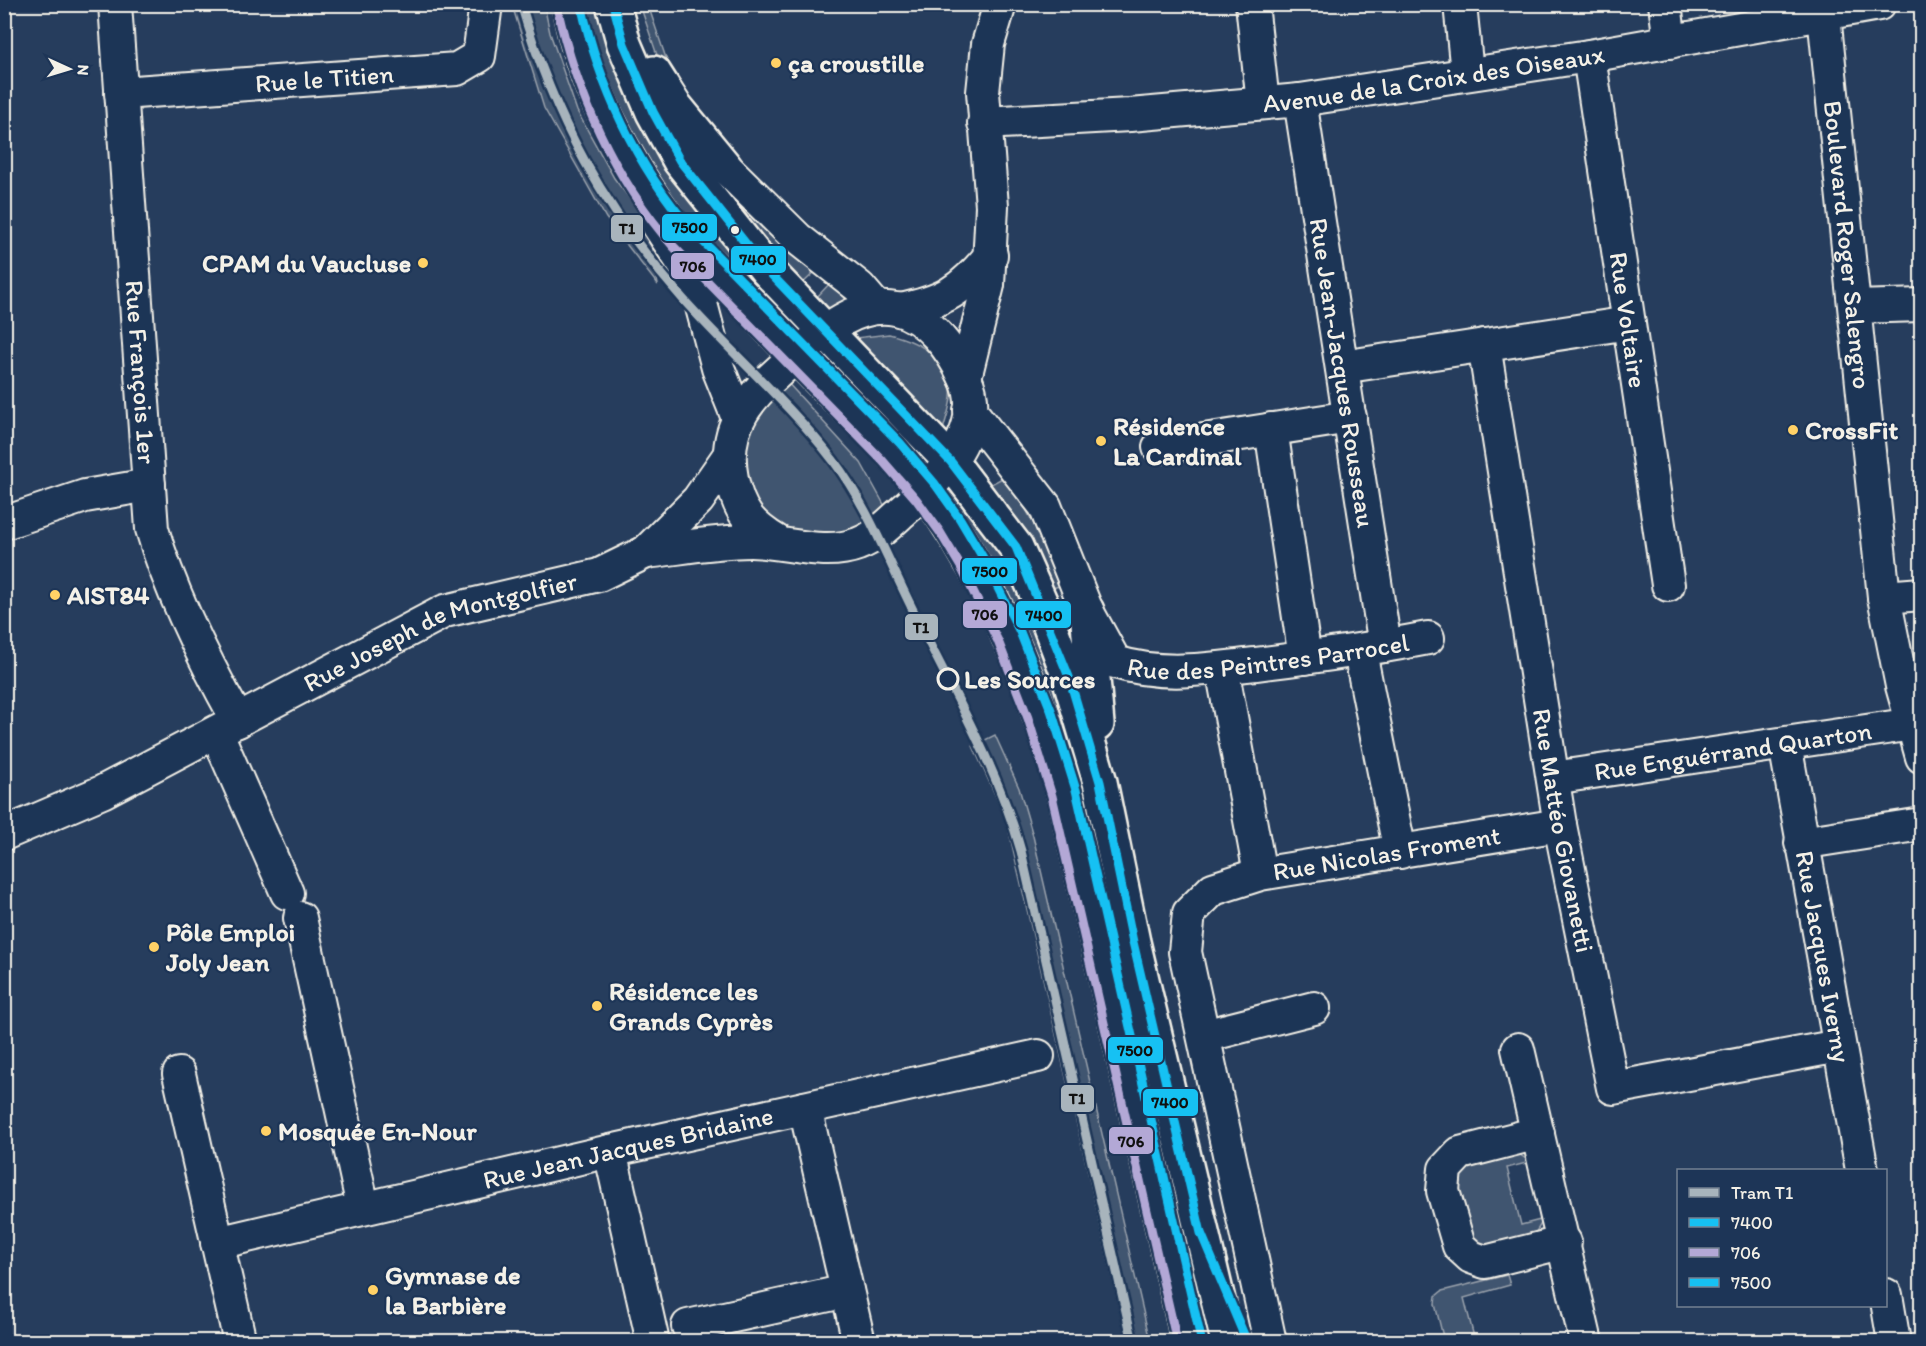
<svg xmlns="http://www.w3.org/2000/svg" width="1926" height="1346" viewBox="0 0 1926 1346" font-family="Itim,sans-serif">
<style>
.green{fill:#40546f;stroke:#9aa2ac;stroke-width:1.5}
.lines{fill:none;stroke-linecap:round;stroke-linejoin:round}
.street-casing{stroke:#f4f1e8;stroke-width:36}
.primary-casing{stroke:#f4f1e8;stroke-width:38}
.street{stroke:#1d3557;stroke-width:32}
.primary{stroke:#1d3557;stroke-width:33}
.bus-1-casing{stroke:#1d3557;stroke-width:14}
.bus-2-casing{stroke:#1d3557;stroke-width:14}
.bus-3-casing{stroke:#1d3557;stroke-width:14}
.bus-1{stroke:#16c1f3;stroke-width:9}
.bus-2{stroke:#b3a8d6;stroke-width:9}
.bus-3{stroke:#16c1f3;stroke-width:9}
.tram-1-casing{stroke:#1d3557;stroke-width:14}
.tram-1{stroke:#a8b4bc;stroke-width:9}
.poi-dot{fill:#ffd166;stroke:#1d3557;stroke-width:2}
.bus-dot{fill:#f4f1e8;stroke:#1d3557;stroke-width:2}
.stop-dot{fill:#1d3557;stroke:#f4f1e8;stroke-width:3}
.labels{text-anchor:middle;stroke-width:4.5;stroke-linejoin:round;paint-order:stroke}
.poi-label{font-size:26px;font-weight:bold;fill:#f4f1e8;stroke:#1d3557;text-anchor:start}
.street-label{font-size:26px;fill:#f4f1e8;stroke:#1d3557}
.stop-label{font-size:26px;font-weight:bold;fill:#f4f1e8;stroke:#1d3557;text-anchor:start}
.line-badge{stroke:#1d3557;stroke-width:2}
.pale-badge-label{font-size:16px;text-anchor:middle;font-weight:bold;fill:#111}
</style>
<rect width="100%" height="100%" fill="#263d5d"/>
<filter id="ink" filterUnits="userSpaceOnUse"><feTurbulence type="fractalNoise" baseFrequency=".0167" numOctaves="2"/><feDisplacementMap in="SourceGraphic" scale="12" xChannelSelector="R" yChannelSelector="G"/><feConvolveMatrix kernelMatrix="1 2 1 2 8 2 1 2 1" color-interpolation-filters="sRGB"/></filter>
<g filter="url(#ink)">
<path class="green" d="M 512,5 L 544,5 L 550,33 L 577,111 L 614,178 L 647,222 L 658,285 L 606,218 L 544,108 Z
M 584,5 L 597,5 L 602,28 L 638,117 L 783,307 L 773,315 C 701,240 642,168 602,70 C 594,50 590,26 584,5 Z
M 640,5 L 648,5 L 674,82 L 659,61 Z
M 705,172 L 777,239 L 818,269 L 801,285 Z
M 832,281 L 855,298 L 824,310 L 816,298 Z
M 889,334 C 917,341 947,356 951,389 C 953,401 946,418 943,430 L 855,338 Z
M 831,356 L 932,462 L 922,470 L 824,365 Z
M 786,381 L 861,463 L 887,510 L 864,526 L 837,536 L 794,533 L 766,516 L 753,498 L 743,463 L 746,430 Z
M 1008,475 L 1042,540 L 1060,586 L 1052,588 L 1037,558 L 991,484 Z
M 968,505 L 1011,569 L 1067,710 L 1213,1341 L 1201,1341 L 1046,686 L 1016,610 L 977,542 L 958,515 Z
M 995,735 L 1019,788 L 1033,836 L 1150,1341 L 1127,1341 L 1006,819 L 973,746 Z
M 1516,1152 L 1530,1162 L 1507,1168 L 1521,1225 L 1544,1219 L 1534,1235 L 1487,1247 L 1470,1241 L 1452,1187 L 1456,1168 Z
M 1507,1275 L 1510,1285 L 1464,1298 L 1475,1341 L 1444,1341 L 1435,1304 L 1436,1296 L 1442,1291 Z"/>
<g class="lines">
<g class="street-casing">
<g id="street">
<path id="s1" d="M 115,4 L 152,529 C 170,591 207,665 238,721"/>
<path d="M 1252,4 L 1263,103"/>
<path d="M 1460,4 L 1467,73"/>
<path d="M 1665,4 L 1670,42"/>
<path id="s2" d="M 1824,15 L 1884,597 L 1902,686 L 1922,757"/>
<path id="s3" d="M 1589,56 L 1668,585"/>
<path id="s4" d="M 121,93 L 457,69 L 479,56 L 486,4"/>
<path id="s5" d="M 1300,100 L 1385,646"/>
<path id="s6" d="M 984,123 L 1130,115 L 1300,100 L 1589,56 L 1879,4"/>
<path d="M 725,167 L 797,238 L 859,287 L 877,308"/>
<path d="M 656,222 L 695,281 L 718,368 L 738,418"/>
<path d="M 1855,307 L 1922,305"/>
<path d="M 899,310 C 944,302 962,290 991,255"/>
<path id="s7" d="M 1484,345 L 1560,825 L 1613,1088 L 1839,1046"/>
<path d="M 1342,367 L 1629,323"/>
<path d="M 965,378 L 988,285 L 992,206 L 983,92 L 988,44 L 1000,4"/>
<path id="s8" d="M 970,410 L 1045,506 L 1087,611 L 1115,662 C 1163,677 1208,669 1256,664 C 1314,657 1371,649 1428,638"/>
<path d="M 1271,429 L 1305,658"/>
<path d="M 1159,447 L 1350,417"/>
<path d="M 4,523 L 85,496 L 149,485"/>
<path d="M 646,552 C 680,548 716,541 750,541 C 785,541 824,557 858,544 C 875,538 889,524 902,512 C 937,482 989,429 965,378 C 952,350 928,316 896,309 C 857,301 824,331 797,355 C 757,391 720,419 732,479 C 739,512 750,525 778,542"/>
<path d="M 1884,597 L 1922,594"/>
<path d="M 1360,652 L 1400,852"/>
<path d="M 1222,668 L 1260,874"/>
<path d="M 214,734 L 222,745 L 287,893"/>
<path id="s9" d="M 1785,744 L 1862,1170"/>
<path id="s10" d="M 1553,778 L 1913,724"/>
<path id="s11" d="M 4,834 L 102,792 L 445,611 L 599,575 L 646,552 L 698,500 L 728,457"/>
<path d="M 1801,843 L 1922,824"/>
<path d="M 300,918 L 363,1207"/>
<path d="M 1204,1036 L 1314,1008"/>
<path d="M 1518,1049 L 1586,1342"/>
<path d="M 179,1074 L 240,1342"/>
<path d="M 805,1108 L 859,1342"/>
<path d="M 1538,1133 L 1460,1153 L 1445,1169 L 1443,1191 L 1459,1246 L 1471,1257 L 1485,1262 L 1565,1242"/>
<path d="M 610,1151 L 653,1342"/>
<path id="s12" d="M 217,1243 L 610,1151 L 1038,1056"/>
<path d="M 1886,1295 L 1894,1342"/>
<path d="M 688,1326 L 847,1291"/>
<path id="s13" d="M 1270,1342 L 1185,952 L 1189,913 L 1213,889 L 1260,874 L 1560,825"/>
</g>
</g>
<g class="primary-casing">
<path id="primary" d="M 569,4 C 583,83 623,160 670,223 C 685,243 705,260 723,278 C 758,315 792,352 828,388 C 862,421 897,455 926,492 C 992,580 1035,688 1064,793 L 1189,1342
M 613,4 L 624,44 L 653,112 L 680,161 L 766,269 L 951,462 L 1016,547 L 1043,608 L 1069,677 L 1100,782 L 1133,942 L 1228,1342
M 654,73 L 675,106 L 725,167
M 1087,611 L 1097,724"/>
</g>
<use href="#street" class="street"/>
<use href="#primary" class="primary"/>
<g class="bus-1-casing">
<path id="bus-1" d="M 613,4 L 624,44 L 653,112 L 680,161 L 766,269 L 951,462 L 1016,547 L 1069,677 L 1100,782 L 1133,942 L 1201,1233 L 1247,1342"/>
</g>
<g class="bus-2-casing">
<path id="bus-2" d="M 557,7 C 576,93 614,179 673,246 L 882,460 L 916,499 L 940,532 L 961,567 L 998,641 L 1028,718 L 1052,796 L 1177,1342"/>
</g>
<g class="bus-3-casing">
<path id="bus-3" d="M 581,4 C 599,86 636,166 691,229 L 900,443 L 935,484 L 960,519 L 982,556 L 1020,632 L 1051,710 L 1076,790 L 1201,1339"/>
</g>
<use href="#bus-1" class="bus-1"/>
<use href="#bus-2" class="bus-2"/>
<use href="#bus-3" class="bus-3"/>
<g class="tram-1-casing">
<path id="tram-1" d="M 521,4 C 554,119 604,210 683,299 C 732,354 788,402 833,460 C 868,506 889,563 915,614 C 952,691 998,768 1021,851 L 1133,1342"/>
</g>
<use href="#tram-1" class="tram-1"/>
</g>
</g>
<g class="poi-dot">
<circle cx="776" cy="63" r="6"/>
<circle cx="423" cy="263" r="6"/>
<circle cx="1793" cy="430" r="6"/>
<circle cx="1101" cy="441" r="6"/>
<circle cx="55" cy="595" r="6"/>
<circle cx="154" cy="947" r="6"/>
<circle cx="597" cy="1006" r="6"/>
<circle cx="266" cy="1131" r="6"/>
<circle cx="373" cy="1290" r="6"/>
</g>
<circle class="bus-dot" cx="735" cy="230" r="5"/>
<circle class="stop-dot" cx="948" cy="679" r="10"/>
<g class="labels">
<g class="poi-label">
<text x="788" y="72">ça croustille</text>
<text x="411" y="272" text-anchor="end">CPAM du Vaucluse</text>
<text x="1113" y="435">Résidence<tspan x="1113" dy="30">La Cardinal</tspan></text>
<text x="1805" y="439">CrossFit</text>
<text x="67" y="604">AIST84</text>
<text x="166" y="941">Pôle Emploi<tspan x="166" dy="30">Joly Jean</tspan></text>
<text x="609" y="1000">Résidence les<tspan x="609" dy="30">Grands Cyprès</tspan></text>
<text x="278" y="1140">Mosquée En-Nour</text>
<text x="385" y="1284">Gymnase de<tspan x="385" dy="30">la Barbière</tspan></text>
</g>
<g class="street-label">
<text dy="9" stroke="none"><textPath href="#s4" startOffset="204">Rue le Titien</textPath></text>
<text dy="9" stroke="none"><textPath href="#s6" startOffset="452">Avenue de la Croix des Oiseaux</textPath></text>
<text dy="9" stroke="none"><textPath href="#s2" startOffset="231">Boulevard Roger Salengro</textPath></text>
<text dy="9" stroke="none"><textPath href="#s3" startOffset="267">Rue Voltaire</textPath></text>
<text dy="9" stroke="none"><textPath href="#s1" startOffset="369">Rue François 1er</textPath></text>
<text dy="9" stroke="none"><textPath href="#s5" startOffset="276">Rue Jean-Jacques Rousseau</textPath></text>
<text dy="9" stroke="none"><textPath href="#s11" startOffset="483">Rue Joseph de Montgolfier</textPath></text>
<text dy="9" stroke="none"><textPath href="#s8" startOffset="448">Rue des Peintres Parrocel</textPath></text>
<text dy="9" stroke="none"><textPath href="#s10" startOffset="182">Rue Enguérrand Quarton</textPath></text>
<text dy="9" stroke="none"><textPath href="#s7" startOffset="492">Rue Mattéo Giovanetti</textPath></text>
<text dy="9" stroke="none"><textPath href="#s13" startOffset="650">Rue Nicolas Froment</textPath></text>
<text dy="9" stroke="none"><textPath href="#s9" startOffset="216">Rue Jacques Iverny</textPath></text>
<text dy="9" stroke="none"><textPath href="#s12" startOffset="422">Rue Jean Jacques Bridaine</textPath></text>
</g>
<g class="stop-label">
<text x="964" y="688">Les Sources</text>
</g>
</g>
<g class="line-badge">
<rect x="661" y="213" width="57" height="29" rx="6" fill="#16c1f3"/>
<rect x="610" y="214" width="34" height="29" rx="6" fill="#a8b4bc"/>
<rect x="730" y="245" width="57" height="29" rx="6" fill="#16c1f3"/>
<rect x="670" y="252" width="45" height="28" rx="6" fill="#b3a8d6"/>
<rect x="961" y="557" width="57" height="28" rx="6" fill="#16c1f3"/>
<rect x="962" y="600" width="46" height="29" rx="6" fill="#b3a8d6"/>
<rect x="1015" y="600" width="57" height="29" rx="6" fill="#16c1f3"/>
<rect x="904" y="613" width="35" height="28" rx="6" fill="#a8b4bc"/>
<rect x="1107" y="1036" width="57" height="28" rx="6" fill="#16c1f3"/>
<rect x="1060" y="1084" width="35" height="29" rx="6" fill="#a8b4bc"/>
<rect x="1142" y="1088" width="57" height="29" rx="6" fill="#16c1f3"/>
<rect x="1108" y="1126" width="46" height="29" rx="6" fill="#b3a8d6"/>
</g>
<g class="pale-badge-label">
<text x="690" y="233">7500</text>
<text x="627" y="234">T1</text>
<text x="758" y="265">7400</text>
<text x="693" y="272">706</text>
<text x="990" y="577">7500</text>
<text x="985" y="620">706</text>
<text x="1044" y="621">7400</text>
<text x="921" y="633">T1</text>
<text x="1135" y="1056">7500</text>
<text x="1077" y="1104">T1</text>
<text x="1170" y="1108">7400</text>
<text x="1131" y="1147">706</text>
</g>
<rect width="1926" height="1346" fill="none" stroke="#1d3557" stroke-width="24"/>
<rect x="12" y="12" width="1902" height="1322" fill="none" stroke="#f4f1e8" stroke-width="2" filter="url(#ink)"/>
<rect x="1677" y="1169" width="210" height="138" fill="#1d3557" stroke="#738091" stroke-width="1.5"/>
<rect x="1689" y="1188" width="30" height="9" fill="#a8b4bc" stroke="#738091" stroke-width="1.5"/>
<text x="1731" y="1199" font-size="18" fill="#f4f1e8">Tram T1</text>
<rect x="1689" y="1218" width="30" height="9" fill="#16c1f3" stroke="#738091" stroke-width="1.5"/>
<text x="1731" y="1229" font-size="18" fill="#f4f1e8">7400</text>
<rect x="1689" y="1248" width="30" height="9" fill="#b3a8d6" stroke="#738091" stroke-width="1.5"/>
<text x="1731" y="1259" font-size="18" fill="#f4f1e8">706</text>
<rect x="1689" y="1278" width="30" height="9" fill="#16c1f3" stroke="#738091" stroke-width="1.5"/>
<text x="1731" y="1289" font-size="18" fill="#f4f1e8">7500</text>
<g transform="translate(69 69) rotate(94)" stroke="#1d3557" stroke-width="4.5" paint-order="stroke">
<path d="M0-4.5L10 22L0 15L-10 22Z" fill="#f4f1e8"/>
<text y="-9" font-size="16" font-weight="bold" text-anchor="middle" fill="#f4f1e8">N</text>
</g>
</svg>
